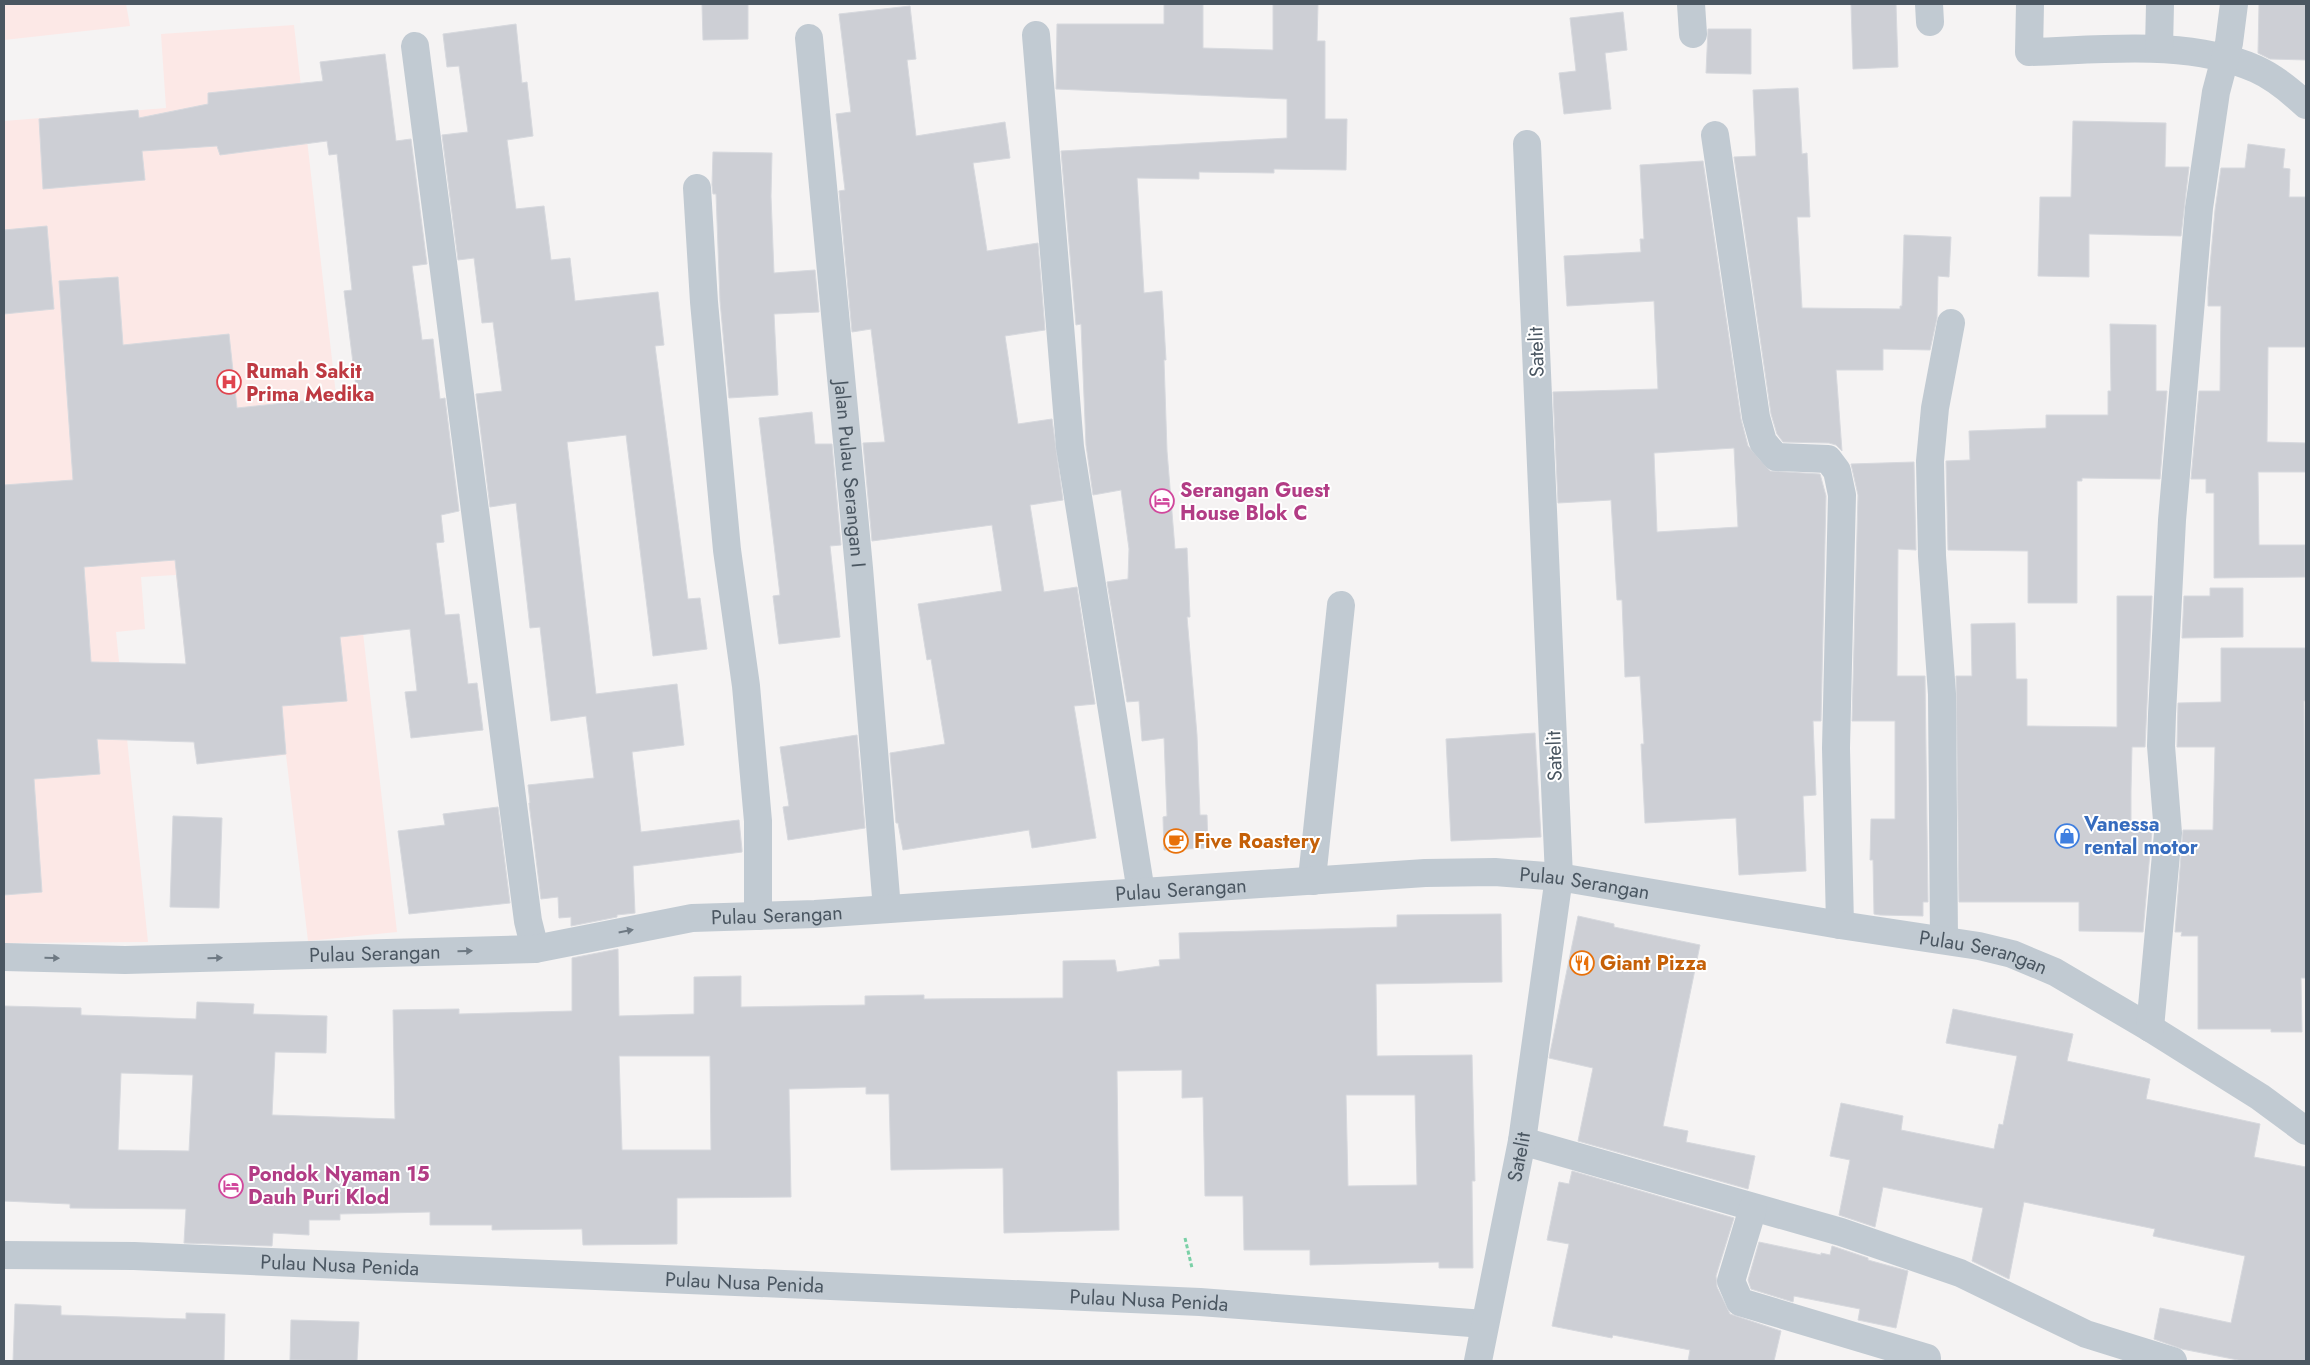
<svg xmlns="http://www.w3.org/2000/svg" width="2310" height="1365" viewBox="0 0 2310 1365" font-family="Jost,sans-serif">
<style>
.medical{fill:#fce8e6}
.building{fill:#cdcfd5;stroke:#d7d9de;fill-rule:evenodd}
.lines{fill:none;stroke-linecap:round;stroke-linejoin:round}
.path{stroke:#7ad0a6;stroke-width:3;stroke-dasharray:4 2.5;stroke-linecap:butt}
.minor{stroke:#c1cad2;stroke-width:28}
.oneway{fill:#6e7983}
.labels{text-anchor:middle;stroke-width:4;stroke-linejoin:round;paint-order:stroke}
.street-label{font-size:20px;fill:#4a5661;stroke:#fff}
.health-label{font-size:20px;font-weight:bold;fill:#be3a42;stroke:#fff;text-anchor:start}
.hotel-label{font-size:20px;font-weight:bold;fill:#b23c85;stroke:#fff;text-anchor:start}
.shop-label{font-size:20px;font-weight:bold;fill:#366cbe;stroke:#fff;text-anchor:start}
.food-label{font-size:20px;font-weight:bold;fill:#c56008;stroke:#fff;text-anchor:start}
</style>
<rect width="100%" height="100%" fill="#f5f3f3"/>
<path class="medical" d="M 4,4 L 126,4 L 130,26 L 4,40 Z
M 294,25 L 397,932 L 308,941 L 286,755 L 197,764 L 176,575 L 141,577 L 145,629 L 116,632 L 148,942 L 4,943 L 4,121 L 166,108 L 161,34 Z"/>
<path class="building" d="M 702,4 L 748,4 L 748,39 L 703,40 Z
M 1164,4 L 1203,4 L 1203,48 L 1273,50 L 1273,4 L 1318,4 L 1317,41 L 1325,41 L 1325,119 L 1347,119 L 1346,170 L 1274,169 L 1274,173 L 1199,172 L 1199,179 L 1137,178 L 1144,293 L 1162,291 L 1166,360 L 1164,360 L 1167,451 L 1175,549 L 1187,548 L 1190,617 L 1187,617 L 1197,735 L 1200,815 L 1207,815 L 1208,848 L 1164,850 L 1163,817 L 1167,816 L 1164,738 L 1142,741 L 1139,701 L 1127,702 L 1107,582 L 1128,579 L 1129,549 L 1121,490 L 1093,495 L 1086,445 L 1081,324 L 1076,325 L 1061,151 L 1287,138 L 1287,99 L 1056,89 L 1057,24 L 1164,24 Z
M 1851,4 L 1896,4 L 1898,67 L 1853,69 Z
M 2259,4 L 2306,4 L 2306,60 L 2270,59 L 2258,53 Z
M 910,6 L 916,59 L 907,60 L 916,136 L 1005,122 L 1010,158 L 973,163 L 987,251 L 1038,243 L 1045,330 L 1005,336 L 1018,424 L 1052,419 L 1063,500 L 1030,505 L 1044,592 L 1077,587 L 1095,704 L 1074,706 L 1096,838 L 1032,848 L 1029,830 L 903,850 L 898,823 L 896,823 L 890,753 L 945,744 L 931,659 L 927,660 L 918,604 L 1002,591 L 992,525 L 872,541 L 863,443 L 885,442 L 871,329 L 852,332 L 839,191 L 845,190 L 836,114 L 851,112 L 839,14 Z
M 1623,12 L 1627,50 L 1605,53 L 1611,109 L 1564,114 L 1559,73 L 1576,71 L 1570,18 Z
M 516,24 L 522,83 L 527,82 L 533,136 L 507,140 L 516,209 L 544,206 L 551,260 L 570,258 L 575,301 L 658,292 L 664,345 L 655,346 L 688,599 L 700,598 L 707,649 L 653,656 L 626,435 L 567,442 L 596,694 L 677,684 L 684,745 L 632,752 L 641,832 L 739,820 L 742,850 L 742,852 L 633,866 L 635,913 L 617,915 L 617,917 L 571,926 L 571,917 L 559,918 L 558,897 L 541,899 L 529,803 L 530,803 L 528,785 L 594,778 L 586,716 L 551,721 L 540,627 L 530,628 L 516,503 L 490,507 L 476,394 L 502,391 L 493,322 L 482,323 L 474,258 L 458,260 L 442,135 L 468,132 L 459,66 L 447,67 L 443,34 Z
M 1708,29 L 1751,29 L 1751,74 L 1706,73 Z
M 385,54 L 396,141 L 411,139 L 427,264 L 412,266 L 422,340 L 433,339 L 440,399 L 445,398 L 459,511 L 441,515 L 444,542 L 436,543 L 445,615 L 459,614 L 468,684 L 477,683 L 483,730 L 411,738 L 405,692 L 417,691 L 410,629 L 340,637 L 347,701 L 282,706 L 286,754 L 197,764 L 194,742 L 97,739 L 100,774 L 34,779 L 42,892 L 4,895 L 4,485 L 73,480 L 59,281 L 118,277 L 123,345 L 229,334 L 237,408 L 357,395 L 344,291 L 352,290 L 337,154 L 329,155 L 327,141 L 220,155 L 217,146 L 142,151 L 145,180 L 43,189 L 39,119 L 138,110 L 139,118 L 208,104 L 208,93 L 323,81 L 320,62 ZM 175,560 L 186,664 L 91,662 L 84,567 Z
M 1798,88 L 1802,154 L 1807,153 L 1810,217 L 1797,217 L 1802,308 L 1900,309 L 1900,306 L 1902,306 L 1904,235 L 1951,237 L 1949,277 L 1938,276 L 1937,318 L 1930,350 L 1883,349 L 1883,370 L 1836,370 L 1842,451 L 1836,445 L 1829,443 L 1783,442 L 1777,434 L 1771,414 L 1734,157 L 1756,156 L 1753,90 Z
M 2073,121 L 2166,123 L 2165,167 L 2189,167 L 2181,236 L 2089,234 L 2089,277 L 2038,276 L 2040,197 L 2071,197 Z
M 2248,144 L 2285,149 L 2283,168 L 2290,169 L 2289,197 L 2306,197 L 2306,347 L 2268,347 L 2267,442 L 2306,443 L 2306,472 L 2258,472 L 2259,545 L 2305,545 L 2305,577 L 2214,578 L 2214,493 L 2206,493 L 2206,479 L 2191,479 L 2199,391 L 2220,391 L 2221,306 L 2208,306 L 2208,288 L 2215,210 L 2221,168 L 2245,168 Z
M 713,152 L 772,153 L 771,196 L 774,273 L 815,270 L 819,312 L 774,314 L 778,395 L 729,398 L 720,301 L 716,194 L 713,194 L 712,185 Z
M 1703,161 L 1741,419 L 1748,446 L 1770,471 L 1820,474 L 1826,496 L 1821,721 L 1813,721 L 1816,795 L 1803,796 L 1806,871 L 1739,875 L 1736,818 L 1645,823 L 1641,744 L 1644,744 L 1640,676 L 1625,677 L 1622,600 L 1617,600 L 1611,500 L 1558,503 L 1553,392 L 1658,389 L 1654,301 L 1567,306 L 1564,256 L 1641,252 L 1640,239 L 1644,239 L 1640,165 ZM 1734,448 L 1738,527 L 1657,532 L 1654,453 Z
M 47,226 L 54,309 L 4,314 L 4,230 Z
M 2110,324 L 2156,325 L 2156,391 L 2167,391 L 2160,479 L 2082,478 L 2082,481 L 2077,481 L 2077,603 L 2028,603 L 2028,551 L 1948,550 L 1946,461 L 1970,460 L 1969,431 L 2046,428 L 2046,415 L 2108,415 L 2108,391 L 2111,391 Z
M 812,412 L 815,444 L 832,444 L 841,545 L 830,546 L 840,637 L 779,644 L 773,596 L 780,595 L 759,418 Z
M 1914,462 L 1916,550 L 1898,549 L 1897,676 L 1925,676 L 1928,902 L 1923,902 L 1923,916 L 1880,915 L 1874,914 L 1873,860 L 1870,860 L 1871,819 L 1895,819 L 1895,721 L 1852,721 L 1858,495 L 1851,464 Z
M 2210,588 L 2243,588 L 2243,637 L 2182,638 L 2184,596 L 2210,596 Z
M 2117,596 L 2152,596 L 2145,747 L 2132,747 L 2131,791 L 2131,828 L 2152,830 L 2143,932 L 2079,931 L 2079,902 L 1959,902 L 1956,676 L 1972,676 L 1971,624 L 2015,623 L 2016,679 L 2027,679 L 2027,726 L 2117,727 Z
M 2221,648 L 2306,648 L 2306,701 L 2304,701 L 2306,978 L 2301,978 L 2302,1032 L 2271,1032 L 2271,1029 L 2198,1029 L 2198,936 L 2181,936 L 2182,932 L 2175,932 L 2183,830 L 2213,830 L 2215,747 L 2177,747 L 2178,703 L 2221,702 Z
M 1535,733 L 1541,837 L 1451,841 L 1446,739 Z
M 857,735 L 865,828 L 788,840 L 783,807 L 789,806 L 780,747 Z
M 498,807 L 510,903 L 409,914 L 398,831 L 445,825 L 443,814 Z
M 173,816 L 222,818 L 219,908 L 170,907 Z
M 1501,914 L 1502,982 L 1376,984 L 1377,1056 L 1472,1055 L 1475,1181 L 1472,1181 L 1473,1268 L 1439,1268 L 1439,1262 L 1310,1265 L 1310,1250 L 1244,1250 L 1243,1196 L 1205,1196 L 1203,1097 L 1182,1098 L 1182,1070 L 1117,1071 L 1119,1230 L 1004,1233 L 1003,1168 L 891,1170 L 889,1094 L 866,1094 L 866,1087 L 789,1089 L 791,1197 L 677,1198 L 677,1244 L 583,1245 L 582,1229 L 492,1230 L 492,1225 L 430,1225 L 430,1212 L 340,1214 L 340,1220 L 309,1220 L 309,1235 L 273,1233 L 272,1246 L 184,1243 L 186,1209 L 70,1208 L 70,1204 L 4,1201 L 4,1006 L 81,1008 L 81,1015 L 196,1019 L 197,1002 L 254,1004 L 253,1014 L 327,1016 L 326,1053 L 275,1052 L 272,1115 L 395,1119 L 393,1010 L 459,1009 L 459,1014 L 572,1011 L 572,958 L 618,949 L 619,1016 L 694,1014 L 694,977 L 741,976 L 741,1007 L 865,1005 L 865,996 L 924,995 L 924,999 L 1063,998 L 1063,961 L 1115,960 L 1117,972 L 1160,966 L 1159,960 L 1180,959 L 1179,933 L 1397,927 L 1397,915 ZM 619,1056 L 710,1056 L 711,1150 L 622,1150 ZM 121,1073 L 193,1075 L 189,1151 L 118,1150 ZM 1346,1095 L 1415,1095 L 1417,1185 L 1348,1186 Z
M 1578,916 L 1614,924 L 1614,927 L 1700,945 L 1663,1126 L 1688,1131 L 1686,1142 L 1755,1156 L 1748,1189 L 1578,1141 L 1593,1068 L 1549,1058 Z
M 1953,1009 L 2073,1034 L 2067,1061 L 2150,1079 L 2146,1099 L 2260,1124 L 2254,1157 L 2306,1167 L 2306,1361 L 2243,1361 L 2182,1349 L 2154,1339 L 2160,1308 L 2231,1323 L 2245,1256 L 2153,1236 L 2155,1229 L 2024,1202 L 2009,1279 L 1972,1261 L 1983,1208 L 1883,1187 L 1875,1227 L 1839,1215 L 1850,1160 L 1830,1156 L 1841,1103 L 1903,1116 L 1901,1130 L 1994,1149 L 1999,1124 L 2003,1125 L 2017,1056 L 1946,1043 Z
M 1572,1171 L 1734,1218 L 1716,1276 L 1717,1287 L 1730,1314 L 1781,1331 L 1774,1361 L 1688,1361 L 1690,1350 L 1613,1335 L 1612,1338 L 1552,1326 L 1569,1244 L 1547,1240 L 1559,1182 L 1569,1184 Z
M 1759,1242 L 1821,1255 L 1821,1253 L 1830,1255 L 1832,1246 L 1868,1258 L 1868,1260 L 1908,1271 L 1896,1328 L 1858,1320 L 1860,1309 L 1794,1296 L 1793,1302 L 1751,1289 L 1748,1280 Z
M 15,1304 L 61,1306 L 61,1315 L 186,1319 L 186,1313 L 225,1314 L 224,1361 L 13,1361 Z
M 291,1320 L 359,1322 L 357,1361 L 290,1360 Z"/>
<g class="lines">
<path class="path" d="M 1185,1238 L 1192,1268"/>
<g class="minor">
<path d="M 1691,4 L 1693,34"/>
<path d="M 1929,4 L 1930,22"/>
<path d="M 2030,4 L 2029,52 C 2102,50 2188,39 2256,69 C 2274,77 2292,92 2306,105"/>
<path d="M 1036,35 L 1070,447 L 1141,892"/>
<path id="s1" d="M 809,38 L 859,568 L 887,909"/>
<path d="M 415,46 L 528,921 L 535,949"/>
<path d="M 2159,48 L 2160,4"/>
<path d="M 1715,135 L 1756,417 L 1763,442 L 1776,457 L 1828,459 L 1837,471 L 1842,495 L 1836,748 L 1840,925"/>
<path d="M 697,188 L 704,302 L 727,550 L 746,686 L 758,821 L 758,916"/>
<path d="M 1313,881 L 1313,869 L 1341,605"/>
<path d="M 1944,940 L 1942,694 L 1932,556 L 1930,461 L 1935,408 L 1951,323"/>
<path id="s2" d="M 4,957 L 125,960 L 535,949 L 692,918 L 815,914 L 1425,873 L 1495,872 L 1559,877 L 1840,925 L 1979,946 L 2012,954 L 2055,972 L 2150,1028 L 2260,1097 L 2306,1131"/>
<path d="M 2150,1028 L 2168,833 L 2161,746 L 2162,714 L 2172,520 L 2199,208 L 2216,92 L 2229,43 L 2234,4"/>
<path d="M 1522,1141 L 1841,1232 L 1960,1273 L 2086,1334 L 2173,1361"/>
<path d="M 1753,1208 L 1731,1281 L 1740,1302 L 1927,1358"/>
<path id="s3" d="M 4,1255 L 134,1256 L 1200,1302 L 1484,1324"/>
<path id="s4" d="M 1478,1361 L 1522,1141 L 1559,877 L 1527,144"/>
</g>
</g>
<defs><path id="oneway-solid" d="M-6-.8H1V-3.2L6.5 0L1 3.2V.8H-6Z" transform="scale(1.25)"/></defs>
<g class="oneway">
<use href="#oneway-solid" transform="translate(626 931) rotate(-11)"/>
<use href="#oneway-solid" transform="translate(465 951) rotate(-2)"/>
<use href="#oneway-solid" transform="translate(52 958) rotate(1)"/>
<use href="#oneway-solid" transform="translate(215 958) rotate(-1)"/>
</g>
<defs>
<g id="hospital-ring" transform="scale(1.25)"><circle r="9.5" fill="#fff" stroke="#e0444e" stroke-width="1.5"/><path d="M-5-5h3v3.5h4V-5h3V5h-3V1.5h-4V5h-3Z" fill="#e0444e"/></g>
<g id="hotel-ring" transform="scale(1.25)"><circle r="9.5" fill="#fff" stroke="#d1479c" stroke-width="1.5"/><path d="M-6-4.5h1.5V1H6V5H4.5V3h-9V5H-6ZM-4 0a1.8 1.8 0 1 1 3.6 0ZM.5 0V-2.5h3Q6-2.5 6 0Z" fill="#d1479c"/></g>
<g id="shop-ring" transform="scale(1.25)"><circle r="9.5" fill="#fff" stroke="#3f7fe0" stroke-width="1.5"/><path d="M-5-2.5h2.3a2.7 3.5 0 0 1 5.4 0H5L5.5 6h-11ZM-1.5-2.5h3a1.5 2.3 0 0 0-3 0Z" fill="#3f7fe0"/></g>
<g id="cafe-ring" transform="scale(1.25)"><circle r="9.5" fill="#fff" stroke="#e8710a" stroke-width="1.5"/><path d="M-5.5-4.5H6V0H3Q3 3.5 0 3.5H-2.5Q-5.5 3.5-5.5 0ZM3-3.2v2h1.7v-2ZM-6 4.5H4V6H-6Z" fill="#e8710a"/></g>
<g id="restaurant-ring" transform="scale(1.25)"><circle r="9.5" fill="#fff" stroke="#e8710a" stroke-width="1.5"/><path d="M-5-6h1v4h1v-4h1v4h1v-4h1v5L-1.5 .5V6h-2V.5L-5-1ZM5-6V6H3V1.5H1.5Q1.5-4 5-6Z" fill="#e8710a"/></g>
</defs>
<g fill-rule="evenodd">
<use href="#hospital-ring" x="229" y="382"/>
<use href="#hotel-ring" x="1162" y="501"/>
<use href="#shop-ring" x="2067" y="836"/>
<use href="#cafe-ring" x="1176" y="841"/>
<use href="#restaurant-ring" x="1582" y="963"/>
<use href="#hotel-ring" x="231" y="1186"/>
</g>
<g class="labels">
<g class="street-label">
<text transform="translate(1536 352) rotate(-92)" y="7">Satelit</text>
<text dy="7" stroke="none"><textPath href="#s1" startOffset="438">Jalan Pulau Serangan I</textPath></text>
<text transform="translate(1554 756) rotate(-92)" y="7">Satelit</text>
<text dy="7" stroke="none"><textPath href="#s2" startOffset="1586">Pulau Serangan</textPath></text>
<text dy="7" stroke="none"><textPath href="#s2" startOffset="1181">Pulau Serangan</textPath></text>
<text dy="7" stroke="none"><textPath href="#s2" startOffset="776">Pulau Serangan</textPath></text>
<text dy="7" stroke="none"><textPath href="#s2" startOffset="371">Pulau Serangan</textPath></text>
<text dy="7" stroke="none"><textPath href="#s2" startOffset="1991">Pulau Serangan</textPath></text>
<text dy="7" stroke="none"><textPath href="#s4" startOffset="208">Satelit</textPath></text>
<text dy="7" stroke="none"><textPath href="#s3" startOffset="336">Pulau Nusa Penida</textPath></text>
<text dy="7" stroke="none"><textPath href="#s3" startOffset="741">Pulau Nusa Penida</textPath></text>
<text dy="7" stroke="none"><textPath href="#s3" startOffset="1146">Pulau Nusa Penida</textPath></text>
</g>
<g class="health-label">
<text x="246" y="378">Rumah Sakit<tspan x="246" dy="23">Prima Medika</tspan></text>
</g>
<g class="hotel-label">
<text x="1180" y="497">Serangan Guest<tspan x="1180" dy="23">House Blok C</tspan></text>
<text x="248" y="1181">Pondok Nyaman 15<tspan x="248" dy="23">Dauh Puri Klod</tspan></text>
</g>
<g class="shop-label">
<text x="2084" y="831">Vanessa<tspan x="2084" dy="23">rental motor</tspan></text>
</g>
<g class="food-label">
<text x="1194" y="848">Five Roastery</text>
<text x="1600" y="970">Giant Pizza</text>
</g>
</g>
<rect width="2310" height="1365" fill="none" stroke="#4a5661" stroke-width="10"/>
</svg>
